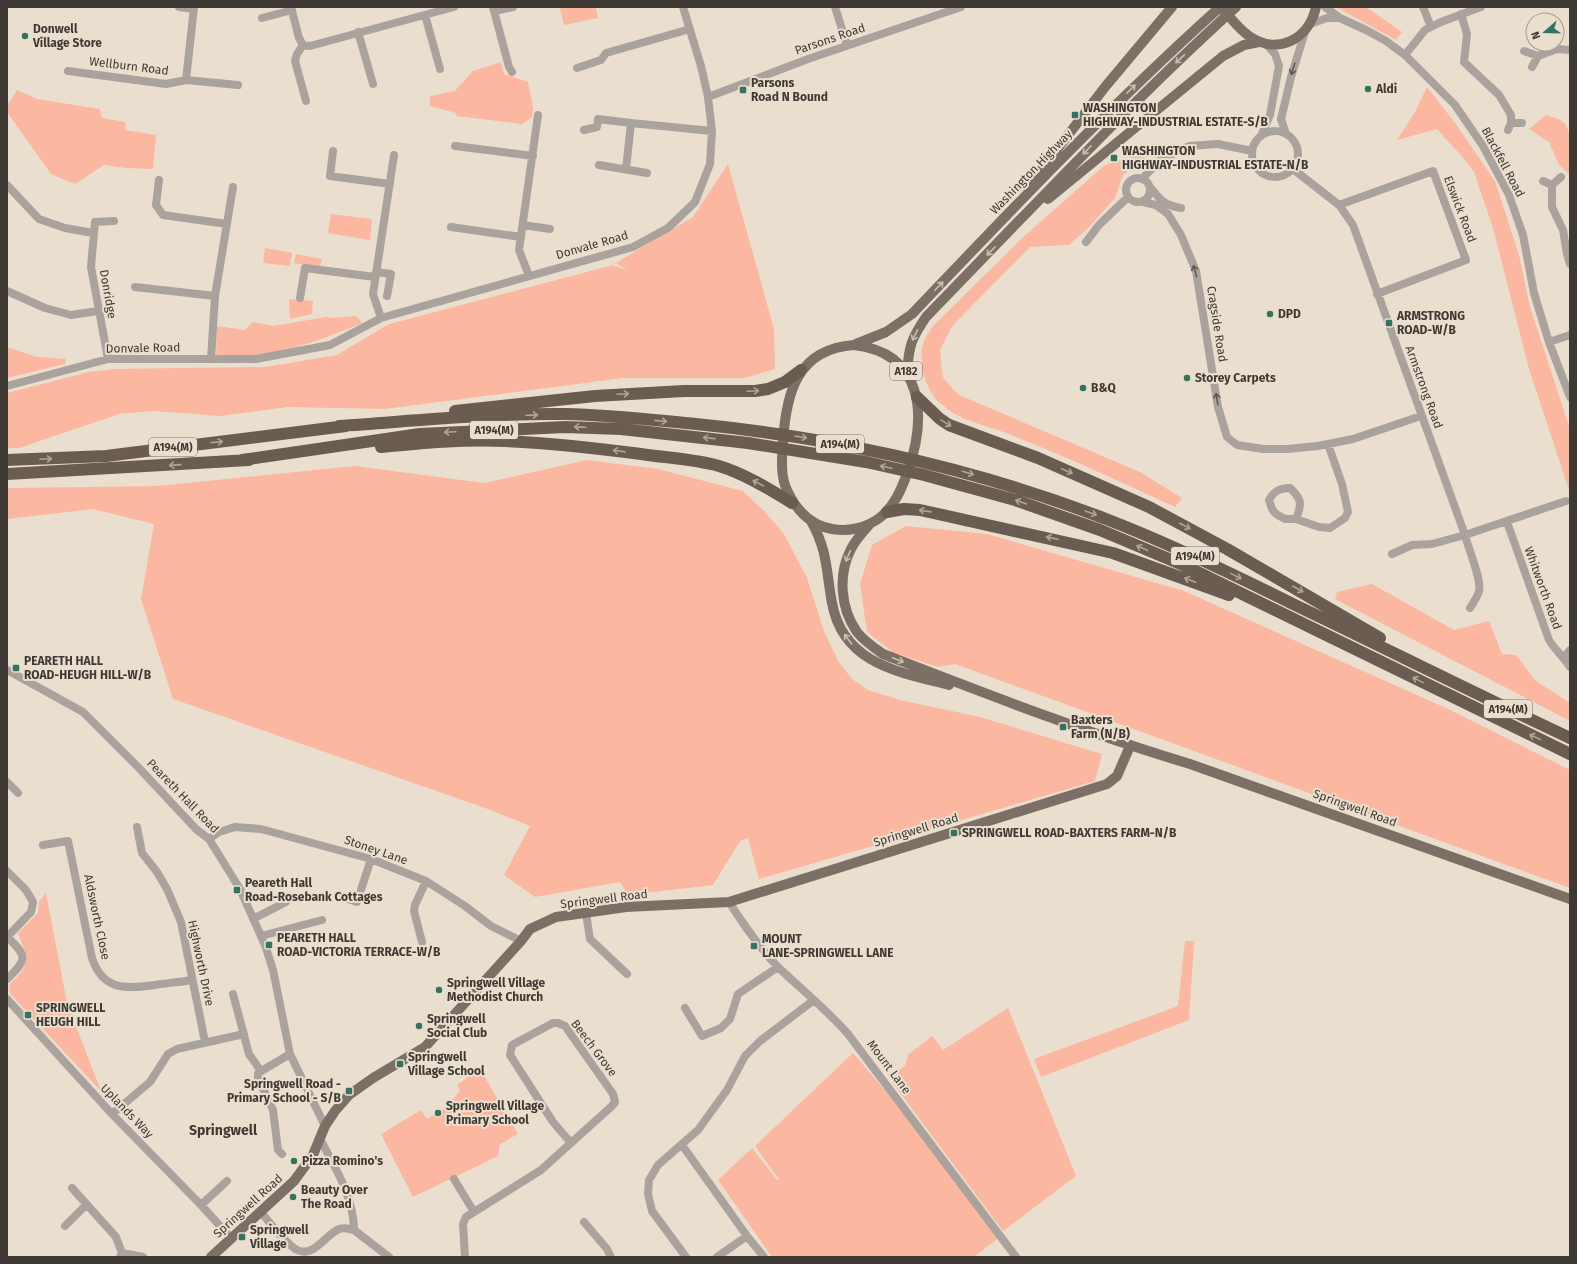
<svg xmlns="http://www.w3.org/2000/svg" width="1577" height="1264" viewBox="0 0 1577 1264" font-family="'Fira Sans',sans-serif">
<style>
.green{fill:#fbb79f}
.lines{fill:none;stroke-linecap:round;stroke-linejoin:round}
.minor{stroke:#aaa39d;stroke-width:8}
.major{stroke:#7c6f65;stroke-width:10}
.highway{stroke:#6b5c52;stroke-width:12}
.oneway{stroke:#c9bdae}
.oneway2{stroke:#5e5a53}
.oneway3{stroke:#b1a496}
.poi-dot{fill:#337361;stroke:#eadfce;stroke-width:1.5}
.labels{text-anchor:middle;stroke-width:4;stroke-linejoin:round;paint-order:stroke}
.shield{fill:#eadfce;stroke:#726c62;stroke-width:1}
.shield-label{font-size:11px;font-weight:bold;fill:#3e3a33}
.poi-label{font-size:12px;font-weight:bold;fill:#3e3a33;stroke:#eadfce;text-anchor:start}
.street-label{font-size:12px;fill:#3e3a33;stroke:#eadfce}
.quarter-label{font-size:14px;font-weight:bold;fill:#3e3a33;stroke:#eadfce}
</style>
<rect width="100%" height="100%" fill="#eadfce"/>
<path class="green" d="M 565,7 L 596,7 L 598,18 L 564,25 L 560,8 Z
M 1336,7 L 1366,7 L 1402,32 L 1396,40 Z
M 501,62 L 504,74 L 528,82 L 533,108 L 532,117 L 522,124 L 456,116 L 456,113 L 430,106 L 430,96 L 455,91 L 473,71 Z
M 1427,87 L 1455,123 L 1495,181 L 1519,255 L 1530,307 L 1570,429 L 1570,489 L 1569,490 L 1529,369 L 1493,228 L 1474,172 L 1467,162 L 1437,129 L 1397,140 L 1415,112 Z
M 17,90 L 37,99 L 100,109 L 102,118 L 126,122 L 125,130 L 156,135 L 153,169 L 126,168 L 104,165 L 75,184 L 51,174 L 7,112 L 7,106 Z
M 1546,115 C 1566,120 1570,125 1570,146 C 1570,156 1570,165 1570,175 L 1559,165 L 1549,142 L 1529,129 Z
M 1152,151 L 1123,175 L 1115,198 L 1090,226 L 1069,245 L 1030,247 L 952,326 L 940,350 L 943,378 L 959,395 L 1140,472 L 1182,498 L 1175,507 C 1119,481 1063,455 1006,433 C 981,423 961,422 940,403 C 925,391 916,356 925,339 C 927,334 930,330 933,326 L 1021,239 L 1105,165 Z
M 728,164 L 774,329 L 775,369 L 744,378 L 623,378 L 385,409 L 288,407 L 220,416 L 154,411 L 119,414 L 19,448 L 7,448 L 7,393 L 89,372 L 114,369 L 265,367 L 337,355 L 389,324 L 613,265 L 628,271 L 616,263 L 693,217 Z
M 331,214 L 372,219 L 370,240 L 328,233 Z
M 265,248 L 292,253 L 290,266 L 263,263 Z
M 296,254 L 322,259 L 320,267 L 294,263 Z
M 289,299 L 313,301 L 312,314 L 290,319 Z
M 356,316 L 362,323 C 328,337 293,351 256,355 C 243,356 229,355 216,356 L 217,326 L 245,330 L 253,322 L 274,326 L 326,317 L 333,318 Z
M 7,347 L 37,357 L 66,359 L 65,364 L 7,378 Z
M 587,460 L 658,469 L 743,491 L 765,512 L 784,534 L 807,578 L 824,631 L 838,661 L 852,679 L 868,690 L 900,700 L 980,717 L 1102,754 L 1095,781 L 759,879 L 748,838 L 740,841 L 713,885 L 628,895 L 620,882 L 535,897 L 504,875 L 530,826 L 488,809 L 173,699 L 141,599 L 154,524 L 93,509 L 7,519 L 7,488 L 158,486 L 355,466 L 484,483 Z
M 906,526 L 987,534 L 1184,591 L 1446,708 L 1570,770 L 1570,888 L 955,664 L 938,667 L 894,653 L 867,632 L 860,584 L 872,545 Z
M 1372,584 L 1454,630 L 1489,621 L 1502,654 L 1516,655 L 1536,681 L 1570,703 L 1570,721 C 1492,680 1413,640 1335,599 L 1337,592 Z
M 46,893 L 67,1003 L 101,1091 L 11,995 L 9,990 L 10,984 C 32,963 28,960 18,933 L 38,913 L 39,902 Z
M 1185,941 L 1194,941 L 1189,1020 L 1041,1077 L 1034,1059 L 1178,1006 Z
M 1008,1008 L 1076,1176 L 1003,1231 L 898,1090 L 892,1081 L 891,1076 L 905,1066 L 908,1055 L 932,1036 L 943,1050 Z
M 853,1053 L 942,1157 L 1001,1236 L 974,1257 L 772,1257 L 718,1180 L 752,1148 L 777,1180 L 779,1179 L 755,1146 Z
M 480,1069 L 518,1134 L 500,1144 L 498,1156 L 413,1197 L 381,1134 L 421,1110 L 427,1119 L 448,1107 L 460,1090 L 457,1085 Z"/>
<g class="lines">
<path class="minor" d="M 179,7 L 194,9
M 291,7 L 299,38 L 303,45 L 297,54 L 295,61 L 306,101
M 493,7 L 509,67 L 512,72
M 835,7 L 847,45
M 1325,7 L 1340,18 L 1366,30 L 1386,41 L 1405,55 L 1455,105 L 1483,146 L 1509,195 L 1523,235 L 1534,293 L 1549,342 L 1570,397
M 1423,7 L 1431,27
M 495,11 L 513,7
M 1461,14 L 1467,34 L 1464,62 L 1499,95 L 1511,115 L 1511,123 L 1508,130
M 425,15 L 440,69
M 262,18 L 292,10
M 1310,24 L 1327,18 L 1339,18
M 358,32 L 373,84
M 303,45 L 310,46 L 454,7
M 1524,51 L 1538,56
M 1405,55 L 1425,30 L 1441,22 L 1481,7
M 1532,67 L 1538,56 L 1557,49 L 1570,50
M 577,68 L 601,60 L 606,53 L 690,29
M 68,71 L 166,84 L 186,80 L 194,7
M 186,80 L 238,85
M 708,97 L 808,59 L 961,7
M 1511,123 L 1522,123
M 584,130 L 597,127 L 598,119 L 631,123
M1252 154a23 23 0 1 1 46 0a23 23 0 1 1-46 0Z
M 1286,134 L 1281,119 L 1291,77 L 1305,32
M 1261,136 L 1270,115 L 1279,66 L 1275,54 L 1266,44
M 455,146 L 533,156
M 333,151 L 330,176 L 390,184
M 599,165 L 647,173
M 626,169 L 631,123 L 712,131
M 1293,169 L 1339,205 L 1353,225 L 1465,535 L 1566,501
M 1561,177 L 1552,185 L 1552,207 L 1563,230 L 1567,254 L 1570,264
M1126 190a12 12 0 1 1 24 0a12 12 0 1 1-24 0Z
M 1142,179 L 1159,161 L 1189,146 L 1218,144 L 1252,151
M 159,180 L 156,205 L 163,215 L 227,224
M 1543,181 L 1552,185
M 7,185 L 39,219 L 65,228 L 93,233
M 1150,187 C 1160,200 1164,205 1181,208
M 1143,202 L 1156,205 L 1168,214 L 1181,235 L 1196,271 L 1218,407 L 1227,437 L 1237,445 L 1263,449 L 1287,449 L 1318,446 L 1353,439 L 1421,416
M 1339,205 L 1433,171 L 1466,260 L 1377,294
M 523,225 L 550,229
M 451,227 L 521,237
M 1086,242 L 1099,225 L 1128,197
M 376,272 L 391,274 L 387,296
M 529,276 L 519,250 L 538,115
M 135,287 L 215,296
M 7,291 L 45,308 L 71,315 L 98,311
M 300,298 L 305,268 L 375,277
M 381,318 L 373,294 L 394,155
M 1549,342 L 1570,335
M 108,359 L 91,267 L 95,222 L 114,221
M 211,359 L 215,296 L 233,187
M 7,386 L 108,359 L 256,359 L 330,345 L 381,318 L 633,247 L 668,228 L 695,202 L 710,164 L 712,131 L 708,97 L 701,66 L 683,7
M 1296,519 C 1302,504 1302,499 1290,488 C 1280,488 1274,491 1269,500 L 1272,509 L 1276,514 L 1285,519 L 1296,519 L 1319,527 L 1330,528 L 1345,518 L 1348,512 L 1342,484 L 1328,444
M 1507,522 L 1549,640 C 1555,650 1564,657 1570,667
M 1392,554 L 1412,545 L 1432,544 L 1465,535 C 1468,548 1482,580 1479,591 C 1478,596 1473,603 1470,608
M 1564,658 L 1570,650
M 7,670 L 83,712 L 138,767 L 196,829 L 209,839 L 240,889 L 265,945 L 273,970 L 290,1054 L 325,1126
M 7,782 L 18,793
M 137,827 L 142,853 L 157,872 L 167,889 L 181,922 L 205,1042
M 209,839 L 219,832 L 235,827 L 261,829 L 371,859 L 426,881 L 465,906 L 491,926 L 521,941
M 43,845 L 68,841 L 92,958 C 103,991 126,989 155,985 C 168,983 180,982 192,980
M 7,871 L 26,890 L 33,902 L 31,912 L 7,937
M 345,898 L 357,902 L 371,859
M 729,902 C 744,925 760,949 779,968 C 802,990 827,1010 848,1034 L 1016,1257
M 586,913 L 590,939 L 627,974
M 253,919 L 286,902
M 261,936 L 322,920
M 422,942 L 414,911 L 415,905 L 426,881
M 7,979 C 27,960 28,956 7,937
M 233,994 L 249,1054 L 258,1067
M 7,999 L 112,1114 L 201,1205 L 231,1238
M 685,1008 L 702,1036 L 721,1028 L 730,1019 L 738,994 L 778,967
M 112,1114 L 150,1082 L 168,1054 L 177,1049 L 244,1034
M 320,1139 C 335,1167 354,1198 354,1230
M 682,1145 L 747,1236
M 282,1154 L 278,1150 L 273,1110 L 258,1078 L 258,1073 L 290,1054
M 454,1179 L 474,1212
M 72,1188 L 116,1237 L 122,1253 L 120,1257
M 201,1205 L 227,1181
M 261,1212 C 269,1222 286,1244 297,1250 C 314,1258 325,1235 339,1229 C 344,1227 349,1229 354,1230 L 389,1257
M 584,1222 L 607,1249 L 611,1257
M 65,1226 L 86,1205
M 122,1253 L 143,1257
M 465,1257 L 463,1224 L 466,1217 L 541,1170 L 612,1106 L 615,1102 L 613,1094 L 565,1026 L 558,1023 L 553,1023 L 512,1045 L 510,1055 L 553,1122 L 571,1143
M 686,1257 L 652,1211 L 648,1194 L 649,1180 L 658,1165 L 698,1130 L 727,1090 L 745,1056 L 760,1041 L 814,1000
M 717,1257 L 747,1236 L 764,1257"/>
<path class="major" d="M 1223,10 C 1231,18 1239,29 1249,36 C 1278,56 1309,39 1316,7
M 1032,182 L 1105,87 L 1172,7
M 1048,199 L 1223,56 L 1244,45 L 1259,42
M 856,344 L 886,332 L 912,314 C 1012,209 1112,104 1220,7
M 854,345 C 924,353 927,416 908,471 C 902,488 894,508 878,519 C 865,528 848,532 832,529 C 810,525 796,510 787,490 C 780,476 782,457 783,442 C 786,393 797,349 854,345 Z
M 907,372 C 909,346 911,339 926,317 C 1028,212 1128,105 1236,7
M 811,521 C 828,551 826,571 832,603 C 843,664 899,672 949,685
M 870,524 C 863,532 856,539 851,549 C 838,574 840,608 857,632 C 864,641 873,647 883,654 C 984,693 1086,733 1190,764 L 1570,899
M 211,1257 L 294,1181 L 313,1155 L 325,1126 L 335,1111 L 349,1095 L 373,1078 L 425,1047 L 521,941 L 530,929 L 556,917 L 626,907 L 729,902 L 1107,784 L 1117,776 L 1130,746"/>
<path class="highway" d="M 917,397 L 940,419 L 949,425 L 1038,458 L 1149,507 L 1227,549 L 1380,638
M 455,411 L 595,396 L 684,391 L 755,391 L 768,389 L 785,382 L 801,370
M 339,426 C 414,421 490,413 566,414 C 610,415 653,420 696,424 C 836,438 974,468 1106,519 C 1171,544 1233,574 1295,605 C 1387,649 1478,695 1570,738
M 381,447 C 422,443 464,439 505,441 C 551,443 596,448 641,454 C 667,458 694,459 719,466 C 745,474 769,489 792,503
M 7,460 L 106,456 L 346,426
M 242,460 L 420,434 L 565,427 L 621,429 L 748,443 L 866,462 L 924,475 L 1015,500 L 1100,530 L 1183,565 L 1570,754
M 7,474 L 249,460
M 887,512 L 904,509 L 920,510 L 1113,553 L 1229,595"/>
</g>
<defs><path id="oneway-shaft" d="M-6 0H5M1.5-3L5.5 0L1.5 3" fill="none" stroke-width="1.6" stroke-linecap="round" stroke-linejoin="round"/></defs>
<g class="oneway">
<use href="#oneway-shaft" transform="translate(1180 59) rotate(137)"/>
<use href="#oneway-shaft" transform="translate(1131 89) rotate(-45)"/>
<use href="#oneway-shaft" transform="translate(1087 150) rotate(134)"/>
<use href="#oneway-shaft" transform="translate(991 251) rotate(134)"/>
<use href="#oneway-shaft" transform="translate(939 286) rotate(-46)"/>
<use href="#oneway-shaft" transform="translate(915 335) rotate(116)"/>
<use href="#oneway-shaft" transform="translate(848 556) rotate(114)"/>
<use href="#oneway-shaft" transform="translate(848 639) rotate(-127)"/>
<use href="#oneway-shaft" transform="translate(898 660) rotate(21)"/>
</g>
<g class="oneway2">
<use href="#oneway-shaft" transform="translate(1293 69) rotate(107)"/>
<use href="#oneway-shaft" transform="translate(1195 271) rotate(-105)"/>
<use href="#oneway-shaft" transform="translate(1217 399) rotate(-99)"/>
</g>
<g class="oneway3">
<use href="#oneway-shaft" transform="translate(753 391) rotate(-3)"/>
<use href="#oneway-shaft" transform="translate(623 394) rotate(-3)"/>
<use href="#oneway-shaft" transform="translate(532 415) rotate(-2)"/>
<use href="#oneway-shaft" transform="translate(661 421) rotate(6)"/>
<use href="#oneway-shaft" transform="translate(946 423) rotate(31)"/>
<use href="#oneway-shaft" transform="translate(580 427) rotate(-178)"/>
<use href="#oneway-shaft" transform="translate(450 432) rotate(177)"/>
<use href="#oneway-shaft" transform="translate(801 437) rotate(8)"/>
<use href="#oneway-shaft" transform="translate(709 438) rotate(-174)"/>
<use href="#oneway-shaft" transform="translate(217 442) rotate(-7)"/>
<use href="#oneway-shaft" transform="translate(619 451) rotate(-172)"/>
<use href="#oneway-shaft" transform="translate(46 459) rotate(-3)"/>
<use href="#oneway-shaft" transform="translate(175 465) rotate(176)"/>
<use href="#oneway-shaft" transform="translate(886 467) rotate(-168)"/>
<use href="#oneway-shaft" transform="translate(1067 471) rotate(23)"/>
<use href="#oneway-shaft" transform="translate(968 473) rotate(16)"/>
<use href="#oneway-shaft" transform="translate(758 483) rotate(-152)"/>
<use href="#oneway-shaft" transform="translate(1021 502) rotate(-161)"/>
<use href="#oneway-shaft" transform="translate(925 511) rotate(-172)"/>
<use href="#oneway-shaft" transform="translate(1091 513) rotate(19)"/>
<use href="#oneway-shaft" transform="translate(1185 526) rotate(27)"/>
<use href="#oneway-shaft" transform="translate(1052 538) rotate(-167)"/>
<use href="#oneway-shaft" transform="translate(1142 548) rotate(-157)"/>
<use href="#oneway-shaft" transform="translate(1236 576) rotate(26)"/>
<use href="#oneway-shaft" transform="translate(1190 580) rotate(-159)"/>
<use href="#oneway-shaft" transform="translate(1298 589) rotate(30)"/>
<use href="#oneway-shaft" transform="translate(1418 680) rotate(-154)"/>
<use href="#oneway-shaft" transform="translate(1535 737) rotate(-155)"/>
</g>
<g class="poi-dot">
<circle cx="25" cy="36" r="4"/>
<circle cx="1368" cy="89" r="4"/>
<rect x="739" y="86" width="8" height="8" rx="2"/>
<rect x="1071" y="111" width="8" height="8" rx="2"/>
<rect x="1110" y="154" width="8" height="8" rx="2"/>
<circle cx="1270" cy="314" r="4"/>
<rect x="1385" y="319" width="8" height="8" rx="2"/>
<circle cx="1187" cy="378" r="4"/>
<circle cx="1083" cy="388" r="4"/>
<rect x="12" y="664" width="8" height="8" rx="2"/>
<rect x="1059" y="723" width="8" height="8" rx="2"/>
<rect x="950" y="829" width="8" height="8" rx="2"/>
<rect x="233" y="886" width="8" height="8" rx="2"/>
<rect x="265" y="941" width="8" height="8" rx="2"/>
<rect x="750" y="942" width="8" height="8" rx="2"/>
<circle cx="439" cy="990" r="4"/>
<rect x="24" y="1011" width="8" height="8" rx="2"/>
<circle cx="419" cy="1026" r="4"/>
<rect x="396" y="1060" width="8" height="8" rx="2"/>
<rect x="345" y="1087" width="8" height="8" rx="2"/>
<circle cx="438" cy="1113" r="4"/>
<circle cx="294" cy="1161" r="4"/>
<circle cx="293" cy="1197" r="4"/>
<rect x="238" y="1233" width="8" height="8" rx="2"/>
</g>
<g class="labels">
<g class="shield">
<rect x="890" y="362" width="32" height="18" rx="3"/>
<rect x="470" y="421" width="48" height="18" rx="3"/>
<rect x="816" y="435" width="48" height="18" rx="3"/>
<rect x="149" y="438" width="48" height="18" rx="3"/>
<rect x="1171" y="547" width="48" height="18" rx="3"/>
<rect x="1484" y="700" width="48" height="18" rx="3"/>
</g>
<g class="shield-label">
<text x="906" y="375">A182</text>
<text x="494" y="434">A194(M)</text>
<text x="840" y="448">A194(M)</text>
<text x="173" y="451">A194(M)</text>
<text x="1195" y="560">A194(M)</text>
<text x="1508" y="713">A194(M)</text>
</g>
<g class="poi-label">
<text x="33" y="33">Donwell<tspan x="33" dy="14">Village Store</tspan></text>
<text x="751" y="87">Parsons<tspan x="751" dy="14">Road N Bound</tspan></text>
<text x="1376" y="93">Aldi</text>
<text x="1083" y="112">WASHINGTON<tspan x="1083" dy="14">HIGHWAY-INDUSTRIAL ESTATE-S/B</tspan></text>
<text x="1122" y="155">WASHINGTON<tspan x="1122" dy="14">HIGHWAY-INDUSTRIAL ESTATE-N/B</tspan></text>
<text x="1278" y="318">DPD</text>
<text x="1397" y="320">ARMSTRONG<tspan x="1397" dy="14">ROAD-W/B</tspan></text>
<text x="1195" y="382">Storey Carpets</text>
<text x="1091" y="392">B&amp;Q</text>
<text x="24" y="665">PEARETH HALL<tspan x="24" dy="14">ROAD-HEUGH HILL-W/B</tspan></text>
<text x="1071" y="724">Baxters<tspan x="1071" dy="14">Farm (N/B)</tspan></text>
<text x="962" y="837">SPRINGWELL ROAD-BAXTERS FARM-N/B</text>
<text x="245" y="887">Peareth Hall<tspan x="245" dy="14">Road-Rosebank Cottages</tspan></text>
<text x="277" y="942">PEARETH HALL<tspan x="277" dy="14">ROAD-VICTORIA TERRACE-W/B</tspan></text>
<text x="762" y="943">MOUNT<tspan x="762" dy="14">LANE-SPRINGWELL LANE</tspan></text>
<text x="447" y="987">Springwell Village<tspan x="447" dy="14">Methodist Church</tspan></text>
<text x="36" y="1012">SPRINGWELL<tspan x="36" dy="14">HEUGH HILL</tspan></text>
<text x="427" y="1023">Springwell<tspan x="427" dy="14">Social Club</tspan></text>
<text x="408" y="1061">Springwell<tspan x="408" dy="14">Village School</tspan></text>
<text x="341" y="1088" text-anchor="end">Springwell Road -<tspan x="341" dy="14">Primary School - S/B</tspan></text>
<text x="446" y="1110">Springwell Village<tspan x="446" dy="14">Primary School</tspan></text>
<text x="302" y="1165">Pizza Romino's</text>
<text x="301" y="1194">Beauty Over<tspan x="301" dy="14">The Road</tspan></text>
<text x="250" y="1234">Springwell<tspan x="250" dy="14">Village</tspan></text>
</g>
<g class="street-label">
<text transform="translate(830 39) rotate(-19)" y="4">Parsons Road</text>
<text transform="translate(129 66) rotate(7)" y="4">Wellburn Road</text>
<text transform="translate(1503 162) rotate(62)" y="4">Blackfell Road</text>
<text transform="translate(1031 172) rotate(-46)" y="4">Washington Highway</text>
<text transform="translate(1460 209) rotate(69)" y="4">Elswick Road</text>
<text transform="translate(592 245) rotate(-16)" y="4">Donvale Road</text>
<text transform="translate(108 294) rotate(80)" y="4">Donridge</text>
<text transform="translate(1217 324) rotate(81)" y="4">Cragside Road</text>
<text transform="translate(143 348) rotate(-1)" y="4">Donvale Road</text>
<text transform="translate(1424 387) rotate(70)" y="4">Armstrong Road</text>
<text transform="translate(1543 588) rotate(70)" y="4">Whitworth Road</text>
<text transform="translate(183 796) rotate(46)" y="4">Peareth Hall Road</text>
<text transform="translate(1355 808) rotate(20)" y="4">Springwell Road</text>
<text transform="translate(916 830) rotate(-17)" y="4">Springwell Road</text>
<text transform="translate(376 850) rotate(19)" y="4">Stoney Lane</text>
<text transform="translate(604 899) rotate(-7)" y="4">Springwell Road</text>
<text transform="translate(97 917) rotate(78)" y="4">Aldsworth Close</text>
<text transform="translate(201 963) rotate(78)" y="4">Highworth Drive</text>
<text transform="translate(594 1048) rotate(53)" y="4">Beech Grove</text>
<text transform="translate(889 1067) rotate(53)" y="4">Mount Lane</text>
<text transform="translate(127 1111) rotate(46)" y="4">Uplands Way</text>
<text transform="translate(248 1206) rotate(-42)" y="4">Springwell Road</text>
</g>
<g class="quarter-label">
<text x="223" y="1135">Springwell</text>
</g>
</g>
<rect width="1577" height="1264" fill="none" stroke="#3e3a33" stroke-width="16"/>
<g transform="translate(1545 32) rotate(250)"><circle r="19" fill="#eadfce" stroke="#a59d90"/>
<path d="M0-3L7 15L0 10L-7 15Z" fill="#337361"/>
<text y="-6" font-size="11" font-weight="bold" text-anchor="middle" fill="#3e3a33">N</text>
</g>
</svg>
